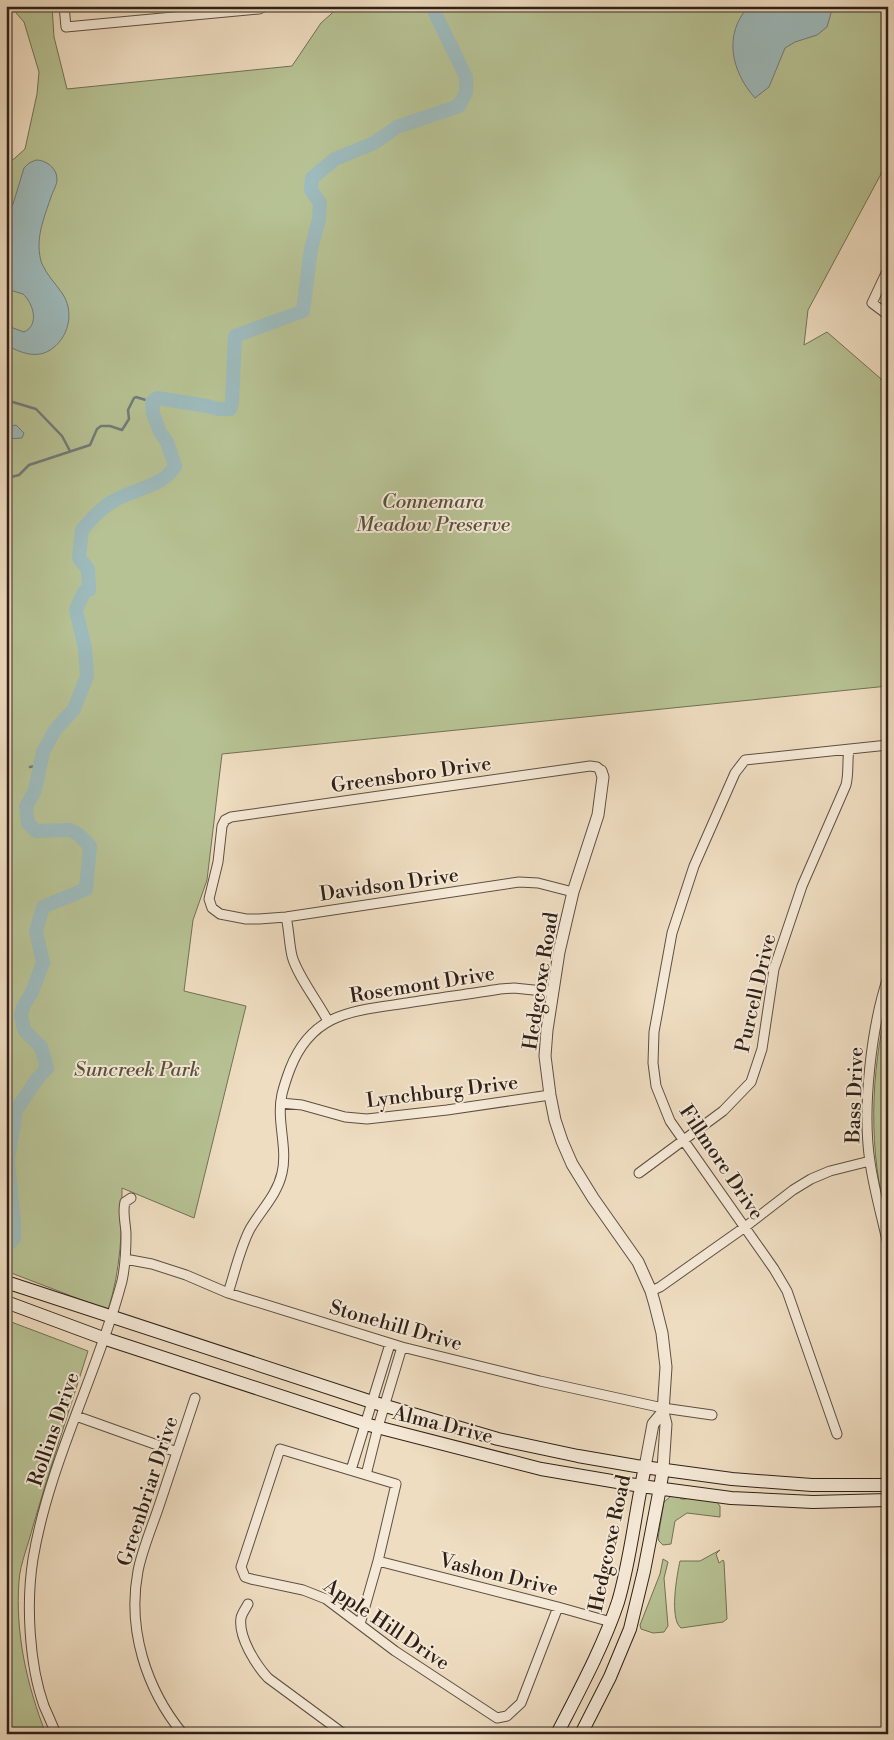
<svg xmlns="http://www.w3.org/2000/svg" width="894" height="1740" viewBox="0 0 894 1740" font-family="'Libre Bodoni',serif">
<style>
.green{fill:#b7c294;stroke:#727156}
.water{fill:#9dbabc;stroke:#717c7a}
.lines{fill:none;stroke-linecap:round;stroke-linejoin:round}
.stream{stroke:#717c7a;stroke-width:2.5}
.river{stroke:#9dbabc;stroke-width:14}
.minor-casing{stroke:#5e4f42;stroke-width:11}
.tertiary-casing{stroke:#5e4f42;stroke-width:13}
.secondary-casing{stroke:#2e2018;stroke-width:14}
.minor{stroke:#f5e9d7;stroke-width:9}
.tertiary{stroke:#f5e9d7;stroke-width:11}
.secondary{stroke:#f5e9d7;stroke-width:12}
.labels{text-anchor:middle;stroke-width:4;stroke-linejoin:round;paint-order:stroke}
.park-label{font-size:20px;font-style:italic;fill:#57513d;stroke:#f5e9d7}
.street-label{font-size:20px;fill:#2e2018;stroke:#f5e9d7}
</style>
<rect width="100%" height="100%" fill="#efddc1"/>
<filter id="stains"><feTurbulence type="fractalNoise" baseFrequency=".004" numOctaves="4"/><feColorMatrix values="0 0 0 0 .2 0 0 0 0 .09 0 0 0 0 .02 0 0 0 .5 -.17"/></filter>
<radialGradient id="worn" r=".72"><stop offset=".6" stop-color="#630" stop-opacity="0"/><stop offset="1" stop-color="#630" stop-opacity=".3"/></radialGradient>
<path class="green" d="M 10,6 L 52,6 L 54,37 L 67,89 L 292,66 L 321,23 L 340,6 L 888,6 L 888,161 L 808,310 L 804,345 L 827,332 L 888,385 L 888,686 L 222,754 L 207,880 L 193,920 L 184,991 L 246,1006 L 194,1218 L 122,1188 C 122,1231 121,1268 108,1310 L 6,1271 L 6,166 L 25,149 L 37,94 L 39,72 L 24,22 Z
M 888,1002 L 888,1223 C 868,1152 870,1073 888,1002 Z
M 6,1320 L 88,1351 C 70,1409 50,1467 33,1526 C 29,1543 20,1564 19,1581 C 15,1633 27,1686 46,1734 L 6,1734 Z
M 671,1496 L 680,1497 L 681,1499 L 686,1499 L 686,1498 L 716,1501 L 720,1506 L 720,1517 L 687,1513 L 675,1521 L 671,1544 L 663,1545 L 659,1541 L 658,1538 L 664,1502 Z
M 720,1550 L 716,1554 L 719,1563 L 723,1560 L 724,1562 L 727,1619 L 723,1622 L 681,1628 C 669,1619 677,1574 680,1561 L 700,1561 Z
M 663,1559 L 668,1562 L 664,1578 L 668,1626 L 664,1632 L 653,1633 L 641,1629 L 640,1625 L 660,1574 Z"/>
<path class="water" d="M 749,6 L 833,6 L 827,27 L 817,35 L 795,42 L 785,48 L 769,87 L 755,98 C 731,71 723,34 749,6 Z
M 36,160 C 46,160 57,168 57,179 C 57,185 53,191 51,197 C 46,212 39,229 39,245 C 39,252 40,259 42,264 C 47,275 55,283 62,293 C 74,310 70,335 53,348 C 38,360 21,353 6,345 L 6,320 L 13,328 L 24,332 C 40,325 33,303 23,294 L 13,291 L 6,295 L 6,217 L 13,204 L 24,168 L 29,163 Z
M 6,424 L 12,426 L 16,425 L 24,433 L 22,438 L 6,439 Z"/>
<g class="lines">
<path class="stream" d="M 6,400 L 36,409 L 62,436 L 70,451
M 6,473 L 11,477 L 19,475 L 29,465 L 90,445 L 97,429 L 101,426 L 110,426 L 122,430 L 129,419 L 128,410 L 134,398 L 136,397 L 152,402
M 30,767 L 40,765"/>
<path class="river" d="M 538,6 L 545,6
M 6,1247 L 14,1238 L 14,1224 L 8,1160 L 16,1110 L 37,1079 L 47,1068 L 41,1047 L 24,1030 L 21,1015 L 23,1007 L 32,992 L 43,963 L 36,931 L 43,907 L 86,889 L 90,846 L 78,834 L 70,830 L 36,831 L 28,823 L 26,807 L 35,790 L 43,752 L 55,730 L 74,709 L 87,676 L 85,648 L 76,610 L 84,592 L 89,590 L 88,569 L 79,558 L 82,530 C 90,520 99,510 110,503 C 130,489 163,488 175,466 L 167,442 L 160,432 L 153,414 L 152,402 L 157,398 L 207,406 L 219,409 L 230,409 L 232,402 L 235,336 L 303,311 L 311,249 L 319,219 L 320,203 L 311,190 L 312,178 L 335,159 L 374,143 L 397,127 L 459,106 L 466,92 L 466,77 L 435,13 L 436,6"/>
<g class="minor-casing">
<path id="minor" d="M 64,6 L 66,27 L 259,9 L 266,6
M 888,269 L 872,303 L 888,315
M 573,892 L 538,883 L 519,882 L 286,917 L 259,919 L 246,919 L 220,914 L 212,908 L 209,899 L 218,862 L 222,826 L 225,820 L 231,817 L 590,766 L 597,767 L 601,771
M 286,917 C 289,929 289,943 292,956 C 297,975 318,1002 328,1021
M 888,977 C 871,1028 862,1109 870,1162 C 874,1190 882,1217 888,1245
M 281,1103 L 302,1105 L 345,1117 L 367,1119 L 447,1110 L 550,1095
M 639,1173 L 723,1111 L 751,1082 L 762,1049 L 774,969 L 802,886 L 846,785 C 849,773 847,761 849,749
M 125,1259 L 152,1264 L 186,1275 L 228,1293 L 402,1347 L 540,1381 L 663,1408 L 712,1415
M 651,1291 L 660,1287 L 745,1227 L 793,1190 L 811,1179 L 830,1171 L 870,1161
M 228,1293 C 235,1272 240,1248 250,1229 C 261,1210 277,1195 282,1173 C 288,1147 276,1121 282,1094 C 284,1086 287,1077 290,1069 C 312,1012 353,1011 407,1003 C 438,998 469,994 500,989 L 514,988 L 553,992
M 76,1416 L 177,1452
M 837,1434 L 787,1291 L 774,1269 L 670,1121 L 656,1086 L 653,1063 L 654,1032 L 672,933 L 694,866 L 735,773 L 745,760 L 888,745
M 351,1470 L 390,1344
M 366,1475 L 378,1427 L 402,1347
M 378,1561 L 558,1607 L 611,1622
M 248,1604 C 246,1608 242,1613 241,1618 C 238,1637 256,1665 268,1678 L 344,1734
M 360,1624 L 378,1561 L 396,1484 L 280,1449 L 241,1567 L 245,1577 L 251,1579 L 303,1590 L 326,1599 L 395,1651 L 497,1718 L 507,1716 L 521,1703 L 558,1607
M 56,1734 C 52,1724 48,1715 44,1706 C 29,1664 26,1603 33,1559 C 49,1463 97,1375 122,1281 C 125,1267 126,1250 126,1235 C 126,1224 122,1213 125,1202 L 131,1198
M 183,1734 C 146,1689 127,1629 138,1571 C 142,1550 152,1527 159,1506 C 171,1470 183,1434 195,1398"/>
</g>
<g class="tertiary-casing">
<path id="tertiary" d="M 601,771 L 603,777 L 598,815 L 573,892 L 559,952 L 547,1030 L 545,1056 L 550,1095 L 555,1120 L 562,1141 L 572,1164 L 593,1198 L 638,1262 L 651,1291 L 655,1305 L 662,1333 L 666,1367 L 663,1412 L 666,1424 L 663,1469
M 645,1467 L 653,1424 L 663,1412"/>
</g>
<g class="secondary-casing">
<path id="secondary" d="M 6,1282 L 372,1402 L 498,1439 L 578,1456 L 636,1466 L 732,1479 L 812,1485 L 888,1485
M 6,1302 L 103,1338 L 369,1425 L 541,1469 L 641,1486 L 731,1498 L 813,1502 L 888,1500
M 557,1734 C 579,1691 603,1647 618,1602 C 631,1558 635,1512 645,1467
M 581,1734 L 610,1677 L 630,1629 L 644,1571 L 660,1488 L 663,1469"/>
</g>
<use href="#minor" class="minor"/>
<use href="#tertiary" class="tertiary"/>
<use href="#secondary" class="secondary"/>
</g>
<g class="labels">
<g class="park-label">
<text x="433" y="508">Connemara<tspan x="433" dy="23">Meadow Preserve</tspan></text>
<text x="137" y="1076">Suncreek Park</text>
</g>
<g class="street-label">
<text transform="translate(411 774) rotate(-8)" y="7">Greensboro Drive</text>
<text transform="translate(389 884) rotate(-8)" y="7">Davidson Drive</text>
<text transform="translate(540 981) rotate(-81)" y="7">Hedgcoxe Road</text>
<text transform="translate(422 984) rotate(-9)" y="7">Rosemont Drive</text>
<text transform="translate(755 993) rotate(-77)" y="7">Purcell Drive</text>
<text transform="translate(442 1091) rotate(-7)" y="7">Lynchburg Drive</text>
<text transform="translate(854 1095) rotate(-88)" y="7">Bass Drive</text>
<text transform="translate(722 1162) rotate(56)" y="7">Fillmore Drive</text>
<text transform="translate(396 1325) rotate(16)" y="7">Stonehill Drive</text>
<text transform="translate(443 1424) rotate(14)" y="7">Alma Drive</text>
<text transform="translate(53 1429) rotate(-71)" y="7">Rollins Drive</text>
<text transform="translate(147 1491) rotate(-72)" y="7">Greenbriar Drive</text>
<text transform="translate(609 1543) rotate(-78)" y="7">Hedgcoxe Road</text>
<text transform="translate(499 1574) rotate(14)" y="7">Vashon Drive</text>
<text transform="translate(387 1624) rotate(34)" y="7">Apple Hill Drive</text>
</g>
</g>
<rect width="894" height="1740" fill="none" stroke="#efddc1" stroke-width="25"/>
<rect x="8" y="8" width="879" height="1725" fill="none" stroke="#2e2018" stroke-width="2.5"/>
<rect x="12" y="12" width="869" height="1715" fill="none" stroke="#2e2018"/>
<rect width="100%" height="100%" filter="url(#stains)"/>
<rect width="100%" height="100%" fill="url(#worn)"/>
</svg>
